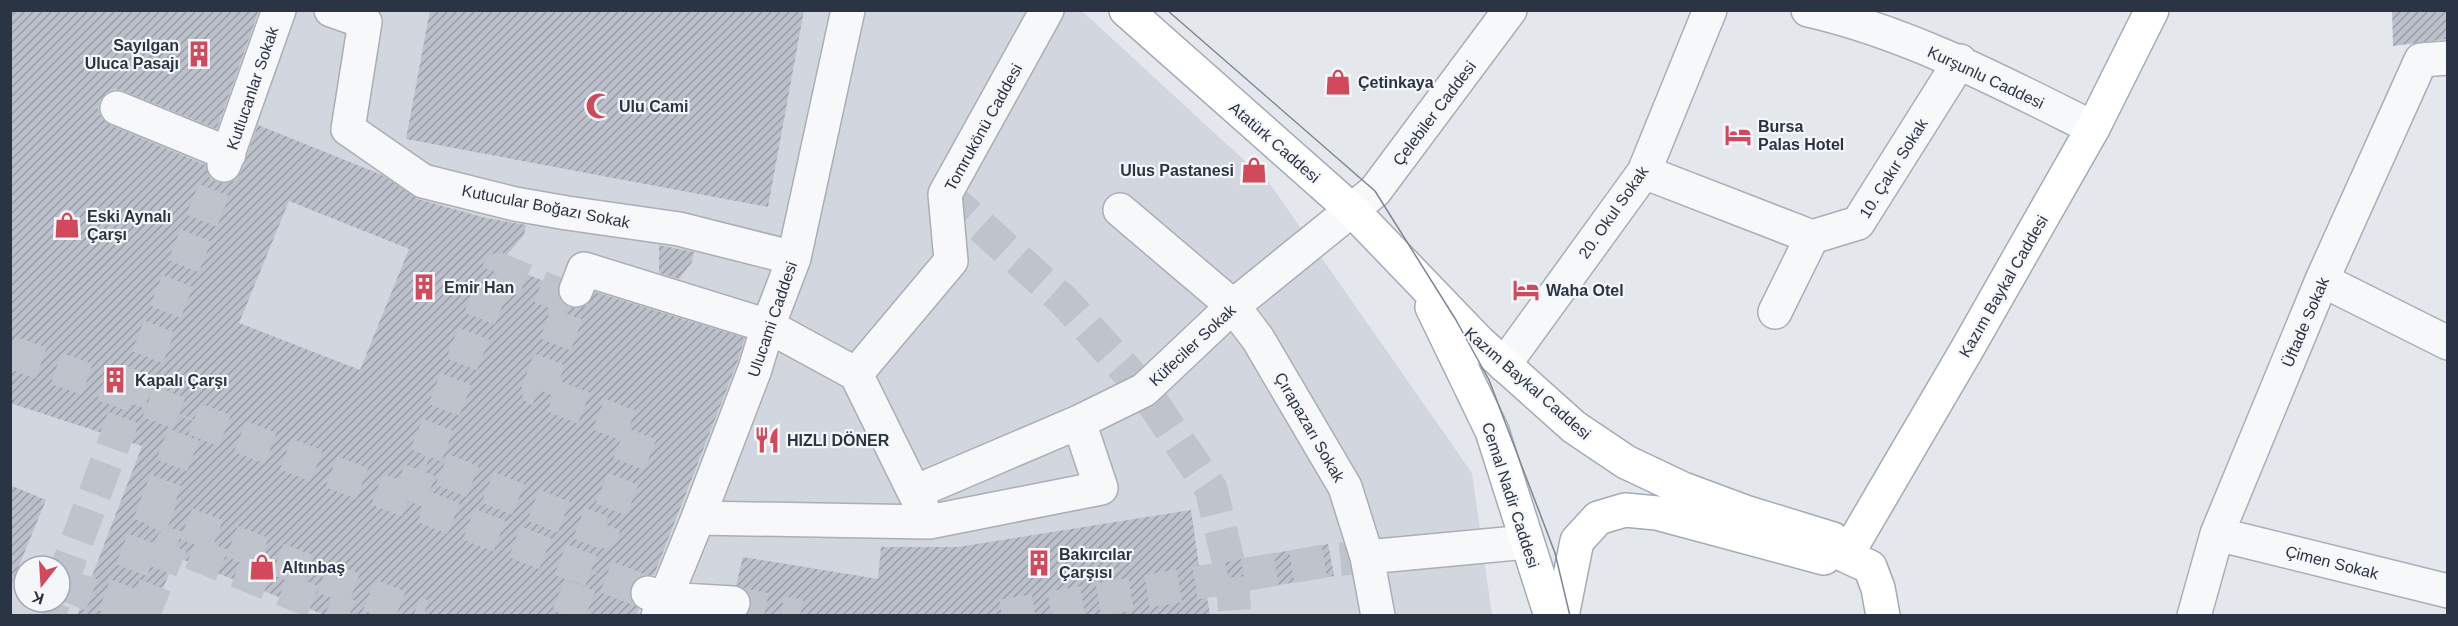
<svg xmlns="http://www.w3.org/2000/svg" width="2458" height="626" viewBox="0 0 2458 626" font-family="Arial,sans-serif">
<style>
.built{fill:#d2d6de;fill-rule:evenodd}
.building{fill:url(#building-hatch);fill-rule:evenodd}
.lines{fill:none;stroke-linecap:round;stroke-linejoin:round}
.minor-tunnel{stroke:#bfc3cb;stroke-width:33;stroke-dasharray:33 16;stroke-linecap:butt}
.minor-casing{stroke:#a9aeb7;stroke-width:36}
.major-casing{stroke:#a3abb8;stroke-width:36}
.minor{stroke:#f7f8fa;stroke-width:33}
.major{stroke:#fff;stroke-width:33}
.tram{stroke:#7d8696;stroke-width:1.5}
.labels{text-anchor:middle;stroke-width:4.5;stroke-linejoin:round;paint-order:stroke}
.poi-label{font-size:16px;font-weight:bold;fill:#2b3445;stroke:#f4f6f9;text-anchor:start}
.street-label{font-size:16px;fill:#2b3445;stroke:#f4f6f9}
</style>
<defs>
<pattern id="building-hatch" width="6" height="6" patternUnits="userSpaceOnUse" patternTransform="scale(1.5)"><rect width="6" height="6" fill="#bbc0ca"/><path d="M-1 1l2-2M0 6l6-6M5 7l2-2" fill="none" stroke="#989da6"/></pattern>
</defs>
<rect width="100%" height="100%" fill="#e4e7ec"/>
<path class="built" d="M 10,11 L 1082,11 L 1270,184 L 1472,473 L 1492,615 L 11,615 ZM 24,566 L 60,566 L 60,602 L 24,602 Z"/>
<path class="building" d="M 10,10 L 259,10 L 217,129 L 124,91 L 115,89 L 106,93 L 100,100 L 98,110 L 102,119 L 110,125 L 206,165 L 210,178 L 217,182 L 227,183 L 236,180 L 241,172 L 258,125 L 382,175 L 418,199 L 486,218 L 526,225 L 524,235 L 500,263 L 558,287 L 558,294 L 561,301 L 569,307 L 578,309 L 587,305 L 595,292 L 745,338 L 737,363 L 654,575 L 644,575 L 637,578 L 631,586 L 630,597 L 633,604 L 639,609 L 636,615 L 325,615 L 176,557 L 152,615 L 77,615 L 142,446 L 10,403 ZM 289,201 L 409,249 L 360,370 L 239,323 Z
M 430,10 L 804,10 L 768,207 L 406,139 Z
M 2392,10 L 2448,10 L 2448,39 L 2393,46 Z
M 659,245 L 694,252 L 692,262 L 679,279 L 659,273 Z
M 10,485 L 46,500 L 11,585 L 10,585 Z
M 1191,510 L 1199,566 L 1328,544 L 1334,576 L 1207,597 L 1210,615 L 746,615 L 752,605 L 750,595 L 744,588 L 736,585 L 743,557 L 878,579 L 881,547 L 958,547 Z"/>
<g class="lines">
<path class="minor-tunnel" d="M 945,194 L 1064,301 L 1144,390 L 1211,489 L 1232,577 L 1235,616
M 10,352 L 132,395 L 648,593
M 408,501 L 499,269 L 572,300 L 538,390 L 642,431 L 602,532 L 423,462
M 154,511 L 190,418
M 61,583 L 139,613
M 60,586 L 132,395 L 224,165
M 733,603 L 800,616
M 49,616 L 54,602
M 114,616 L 154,511 L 423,616
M 143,616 L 171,545 L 349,616
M 568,616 L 586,569
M 1002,616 L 1331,560 L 1367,557"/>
<g class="minor-casing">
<path id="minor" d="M 331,10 L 365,22 L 348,129 L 423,181 L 515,204 L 567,213 L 679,229 L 794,258
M 1808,10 C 1909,33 2001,82 2093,128
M 117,108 L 229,154
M 224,165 L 279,10
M 1644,172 L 1812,237
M 1120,210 L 1233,306 L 1258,339 L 1345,487 L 1367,557 L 1378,616
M 2322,280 L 2448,343
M 576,290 L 584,269 L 768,326 L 856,374
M 1775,312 L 1812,237 L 1858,223 L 1960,61
M 1504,365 L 1644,172 L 1710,10
M 915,492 L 1079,422 L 1144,390 L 1233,306 L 1375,191 L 1510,10
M 698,518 L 929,522 L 1101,488 L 1079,422
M 929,522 L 856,374 L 951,261 L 945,194 L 1047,10
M 2217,534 L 2448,591
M 1367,557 L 1527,542
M 648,593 L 664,599 L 733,603
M 658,616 L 698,518 L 755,369 L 768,326 L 794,258 L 848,10
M 2194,616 L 2217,534 L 2322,280 L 2421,60 L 2448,58"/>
</g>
<g class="major-casing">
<path id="major" d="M 1126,10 L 1353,211 L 1479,342 L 1574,427 L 1626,462 L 1683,489 L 1745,512 L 1833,539 L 1846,556 L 1870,567 L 1878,588 L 1883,616
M 1432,307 L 1492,431 L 1551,616
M 1846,556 L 1966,351 L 2093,128 L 2152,10
M 1562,616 L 1577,541 L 1598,518 L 1625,510 L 1657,513 L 1824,558"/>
</g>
<use href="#minor" class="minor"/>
<use href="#major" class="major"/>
<path class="tram" d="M 1167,10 L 1375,191 L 1456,320 L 1489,380 L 1555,553 L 1570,616"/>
</g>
<defs>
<g id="building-bare" transform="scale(2.07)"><path d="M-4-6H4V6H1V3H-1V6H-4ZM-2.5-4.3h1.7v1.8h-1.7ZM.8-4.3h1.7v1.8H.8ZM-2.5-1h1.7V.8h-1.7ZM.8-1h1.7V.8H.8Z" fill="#d1495b" stroke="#f4f6f9" stroke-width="2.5" paint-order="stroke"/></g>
<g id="shop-bare" transform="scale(2.07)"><path d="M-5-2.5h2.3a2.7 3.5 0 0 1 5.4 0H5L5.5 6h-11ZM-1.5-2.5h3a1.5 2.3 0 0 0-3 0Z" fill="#d1495b" stroke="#f4f6f9" stroke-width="2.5" paint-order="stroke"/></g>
<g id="mosque-bare" transform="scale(2.07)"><path d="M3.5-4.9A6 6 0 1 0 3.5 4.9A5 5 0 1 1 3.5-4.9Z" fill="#d1495b" stroke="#f4f6f9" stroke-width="2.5" paint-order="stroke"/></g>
<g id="hotel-bare" transform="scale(2.07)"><path d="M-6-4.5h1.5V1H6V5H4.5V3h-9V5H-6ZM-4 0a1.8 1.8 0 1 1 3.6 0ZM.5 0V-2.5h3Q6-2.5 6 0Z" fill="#d1495b" stroke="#f4f6f9" stroke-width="2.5" paint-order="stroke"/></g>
<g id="restaurant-bare" transform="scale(2.07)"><path d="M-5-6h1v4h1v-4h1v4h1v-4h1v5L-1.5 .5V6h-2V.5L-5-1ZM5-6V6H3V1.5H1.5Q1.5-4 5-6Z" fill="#d1495b" stroke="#f4f6f9" stroke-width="2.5" paint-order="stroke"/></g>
</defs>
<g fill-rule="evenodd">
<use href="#building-bare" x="199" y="54"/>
<use href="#shop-bare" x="1338" y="82"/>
<use href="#mosque-bare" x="599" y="106"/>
<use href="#hotel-bare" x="1738" y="135"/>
<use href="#shop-bare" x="1254" y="170"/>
<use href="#shop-bare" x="67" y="225"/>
<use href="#building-bare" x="424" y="287"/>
<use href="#hotel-bare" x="1526" y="290"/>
<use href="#building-bare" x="115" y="380"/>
<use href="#restaurant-bare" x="767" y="440"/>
<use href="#building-bare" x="1039" y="563"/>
<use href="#shop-bare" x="262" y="567"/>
</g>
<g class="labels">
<g class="poi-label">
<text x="179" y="51" text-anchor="end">Sayılgan<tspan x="179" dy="18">Uluca Pasajı</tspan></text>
<text x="1358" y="88">Çetinkaya</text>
<text x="619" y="112">Ulu Cami</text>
<text x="1758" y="132">Bursa<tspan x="1758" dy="18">Palas Hotel</tspan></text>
<text x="1234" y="176" text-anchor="end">Ulus Pastanesi</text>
<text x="87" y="222">Eski Aynalı<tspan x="87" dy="18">Çarşı</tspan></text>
<text x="444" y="293">Emir Han</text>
<text x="1546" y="296">Waha Otel</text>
<text x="135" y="386">Kapalı Çarşı</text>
<text x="787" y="446">HIZLI DÖNER</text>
<text x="1059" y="560">Bakırcılar<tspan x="1059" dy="18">Çarşısı</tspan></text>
<text x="282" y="573">Altınbaş</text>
</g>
<g class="street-label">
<text transform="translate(1986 77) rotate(25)" y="6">Kurşunlu Caddesi</text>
<text transform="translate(252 88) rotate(-71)" y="6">Kutlucanlar Sokak</text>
<text transform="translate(1434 113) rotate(-53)" y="6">Çelebiler Caddesi</text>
<text transform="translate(983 127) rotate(-61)" y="6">Tomrukönü Caddesi</text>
<text transform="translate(1275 142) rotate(41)" y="6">Atatürk Caddesi</text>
<text transform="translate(1893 168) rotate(-58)" y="6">10. Çakır Sokak</text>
<text transform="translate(546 206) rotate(11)" y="6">Kutucular Boğazı Sokak</text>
<text transform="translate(1613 212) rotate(-55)" y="6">20. Okul Sokak</text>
<text transform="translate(2003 286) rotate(-60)" y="6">Kazım Baykal Caddesi</text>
<text transform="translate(772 319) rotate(-71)" y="6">Ulucami Caddesi</text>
<text transform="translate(2305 322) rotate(-67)" y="6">Üftade Sokak</text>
<text transform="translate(1192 345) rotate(-43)" y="6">Küfeciler Sokak</text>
<text transform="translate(1528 383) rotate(41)" y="6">Kazım Baykal Caddesi</text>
<text transform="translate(1310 427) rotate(60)" y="6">Çırapazarı Sokak</text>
<text transform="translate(1511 495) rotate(72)" y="6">Cemal Nadir Caddesi</text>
<text transform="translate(2332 562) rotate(14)" y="6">Çimen Sokak</text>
</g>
</g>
<rect width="2458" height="626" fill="none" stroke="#2b3445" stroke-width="24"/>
<g transform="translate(42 584) rotate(197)"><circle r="28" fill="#f4f6f9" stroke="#a4a8b1" stroke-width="1.5"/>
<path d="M0-4.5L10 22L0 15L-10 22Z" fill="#d1495b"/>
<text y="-9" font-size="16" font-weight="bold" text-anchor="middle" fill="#2b3445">K</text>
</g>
</svg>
